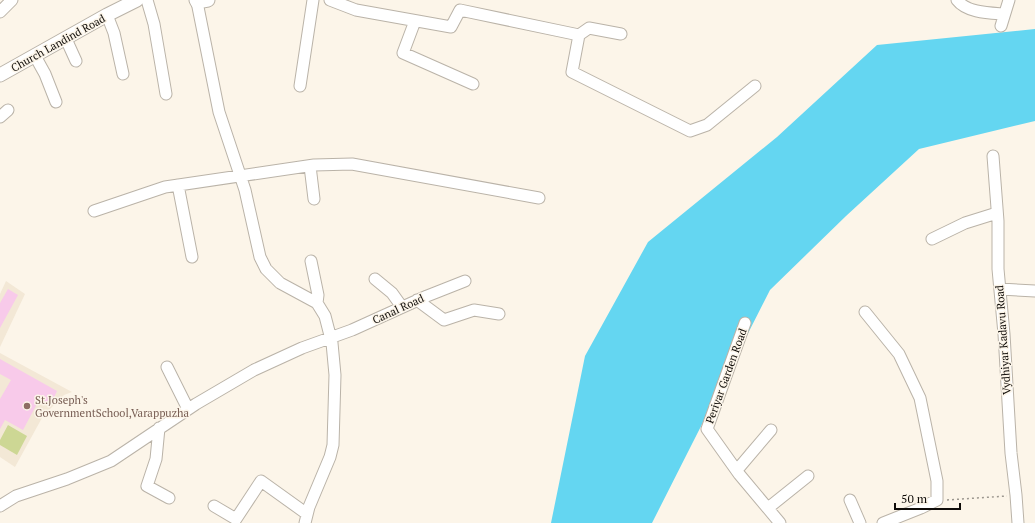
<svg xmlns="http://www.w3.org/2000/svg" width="1035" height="523" viewBox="0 0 1035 523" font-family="'PT Serif',serif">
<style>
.built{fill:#f3e8d6}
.green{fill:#cdd794}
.water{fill:#64d6f1}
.building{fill:#f8caea}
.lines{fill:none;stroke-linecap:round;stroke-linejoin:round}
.minor-casing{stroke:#bab3a8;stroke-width:13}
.major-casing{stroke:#bab3a8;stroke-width:15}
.path{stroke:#9c978f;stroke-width:1.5;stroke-dasharray:2 3;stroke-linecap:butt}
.minor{stroke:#fff;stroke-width:11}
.major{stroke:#fff;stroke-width:13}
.education-dot{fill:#8d6e63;stroke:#fcf5e9;stroke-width:1.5}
.labels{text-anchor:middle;stroke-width:3;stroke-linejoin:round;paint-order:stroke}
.street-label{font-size:11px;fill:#0f0c09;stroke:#fcf5e9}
.education-label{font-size:11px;fill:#785e54;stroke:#fcf5e9;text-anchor:start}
</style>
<rect width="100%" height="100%" fill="#fcf5e9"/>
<path class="built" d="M 6,281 L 25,294 L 0,347 L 0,294 Z
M 0,353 L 72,392 L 64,395 L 43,416 L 15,467 L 0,457 Z"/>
<path class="green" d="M 8,425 L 27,436 L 17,455 L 0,445 L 0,440 Z"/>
<path class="water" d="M 1035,29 L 1035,121 L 919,149 L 846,216 L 770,290 L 652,523 L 551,523 L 585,356 L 648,242 L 777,137 L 877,45 Z"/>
<path class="building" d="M 8,289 L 18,295 L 0,328 L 0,303 Z
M 0,359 L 57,391 L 50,406 L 39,400 L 23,430 L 5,420 L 0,429 L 0,399 L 11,380 L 0,374 Z"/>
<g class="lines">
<g class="minor-casing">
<path id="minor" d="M 147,0 L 154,24 L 166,94
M 330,0 L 356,10 L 451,27 L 460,10 L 579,35 L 589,28 L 621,34
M 957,0 C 967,13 990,13 1004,14
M 197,2 L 219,112 L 245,190 L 260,257 L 266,269 L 280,283 L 317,303 L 325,316 L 332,343 L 335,375 L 333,445 L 330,457 L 309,507 L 305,523
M 0,12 L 12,0
M 107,15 L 114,33 L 123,74
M 415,21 L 403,53 L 473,84
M 1001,26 L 1009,0
M 579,35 L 572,72 L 690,131 L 707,125 L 755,86
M 66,39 L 76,61
M 35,56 L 45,74 L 56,102
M 300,86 L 313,0
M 0,117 L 8,110
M 993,156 L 998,221 L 998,269 L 1004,334 L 1011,453 L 1016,495 L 1018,523
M 310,166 L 314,199
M 178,185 L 192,257
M 94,211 L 165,187 L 314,165 L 352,164 L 539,198
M 932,239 L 965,223 L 997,213
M 311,261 L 318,295 L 317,303
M 375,279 L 392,293 L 402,307
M 1000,289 L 1035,291
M 417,300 L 444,320 L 474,310 L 499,314
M 865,312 L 899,354 L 920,398 L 937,481 L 937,500 L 921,508 L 883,523
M 745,323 L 707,429 L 739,474 L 780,523
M 167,367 L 188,409
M 159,428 L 156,459 L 147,486 L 169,498
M 737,470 L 771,430
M 850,500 L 860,523
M 0,506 L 16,496 L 67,479 L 111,461 L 196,404 L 254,370 L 302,348 L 352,330 L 427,296 L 465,281
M 214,506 L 236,519 L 261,481 L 307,514
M 768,508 L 808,476"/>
</g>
<g class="major-casing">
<path id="major" d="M 196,0 L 197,2 L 208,0
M 0,75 L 107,15 L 137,0"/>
</g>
<path class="path" d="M 947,500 L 1007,496"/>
<use href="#minor" class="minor"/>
<use href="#major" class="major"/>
</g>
<circle class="education-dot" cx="27" cy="406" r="4"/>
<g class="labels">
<g class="street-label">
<text transform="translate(58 43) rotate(-29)" y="4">Church Landind Road</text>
<text transform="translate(398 309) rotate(-25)" y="4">Canal Road</text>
<text transform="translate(1003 340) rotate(-94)" y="4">Vydhiyar Kadavu Road</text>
<text transform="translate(726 376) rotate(-70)" y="4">Periyar Garden Road</text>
</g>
<g class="education-label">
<text x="35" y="404">St.Joseph's<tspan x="35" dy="13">GovernmentSchool,Varappuzha</tspan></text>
</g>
</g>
<path d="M895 503v6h65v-6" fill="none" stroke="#0f0c09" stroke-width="2"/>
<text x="901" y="503" font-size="12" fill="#0f0c09" stroke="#fcf5e9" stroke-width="3" paint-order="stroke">50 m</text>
</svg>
